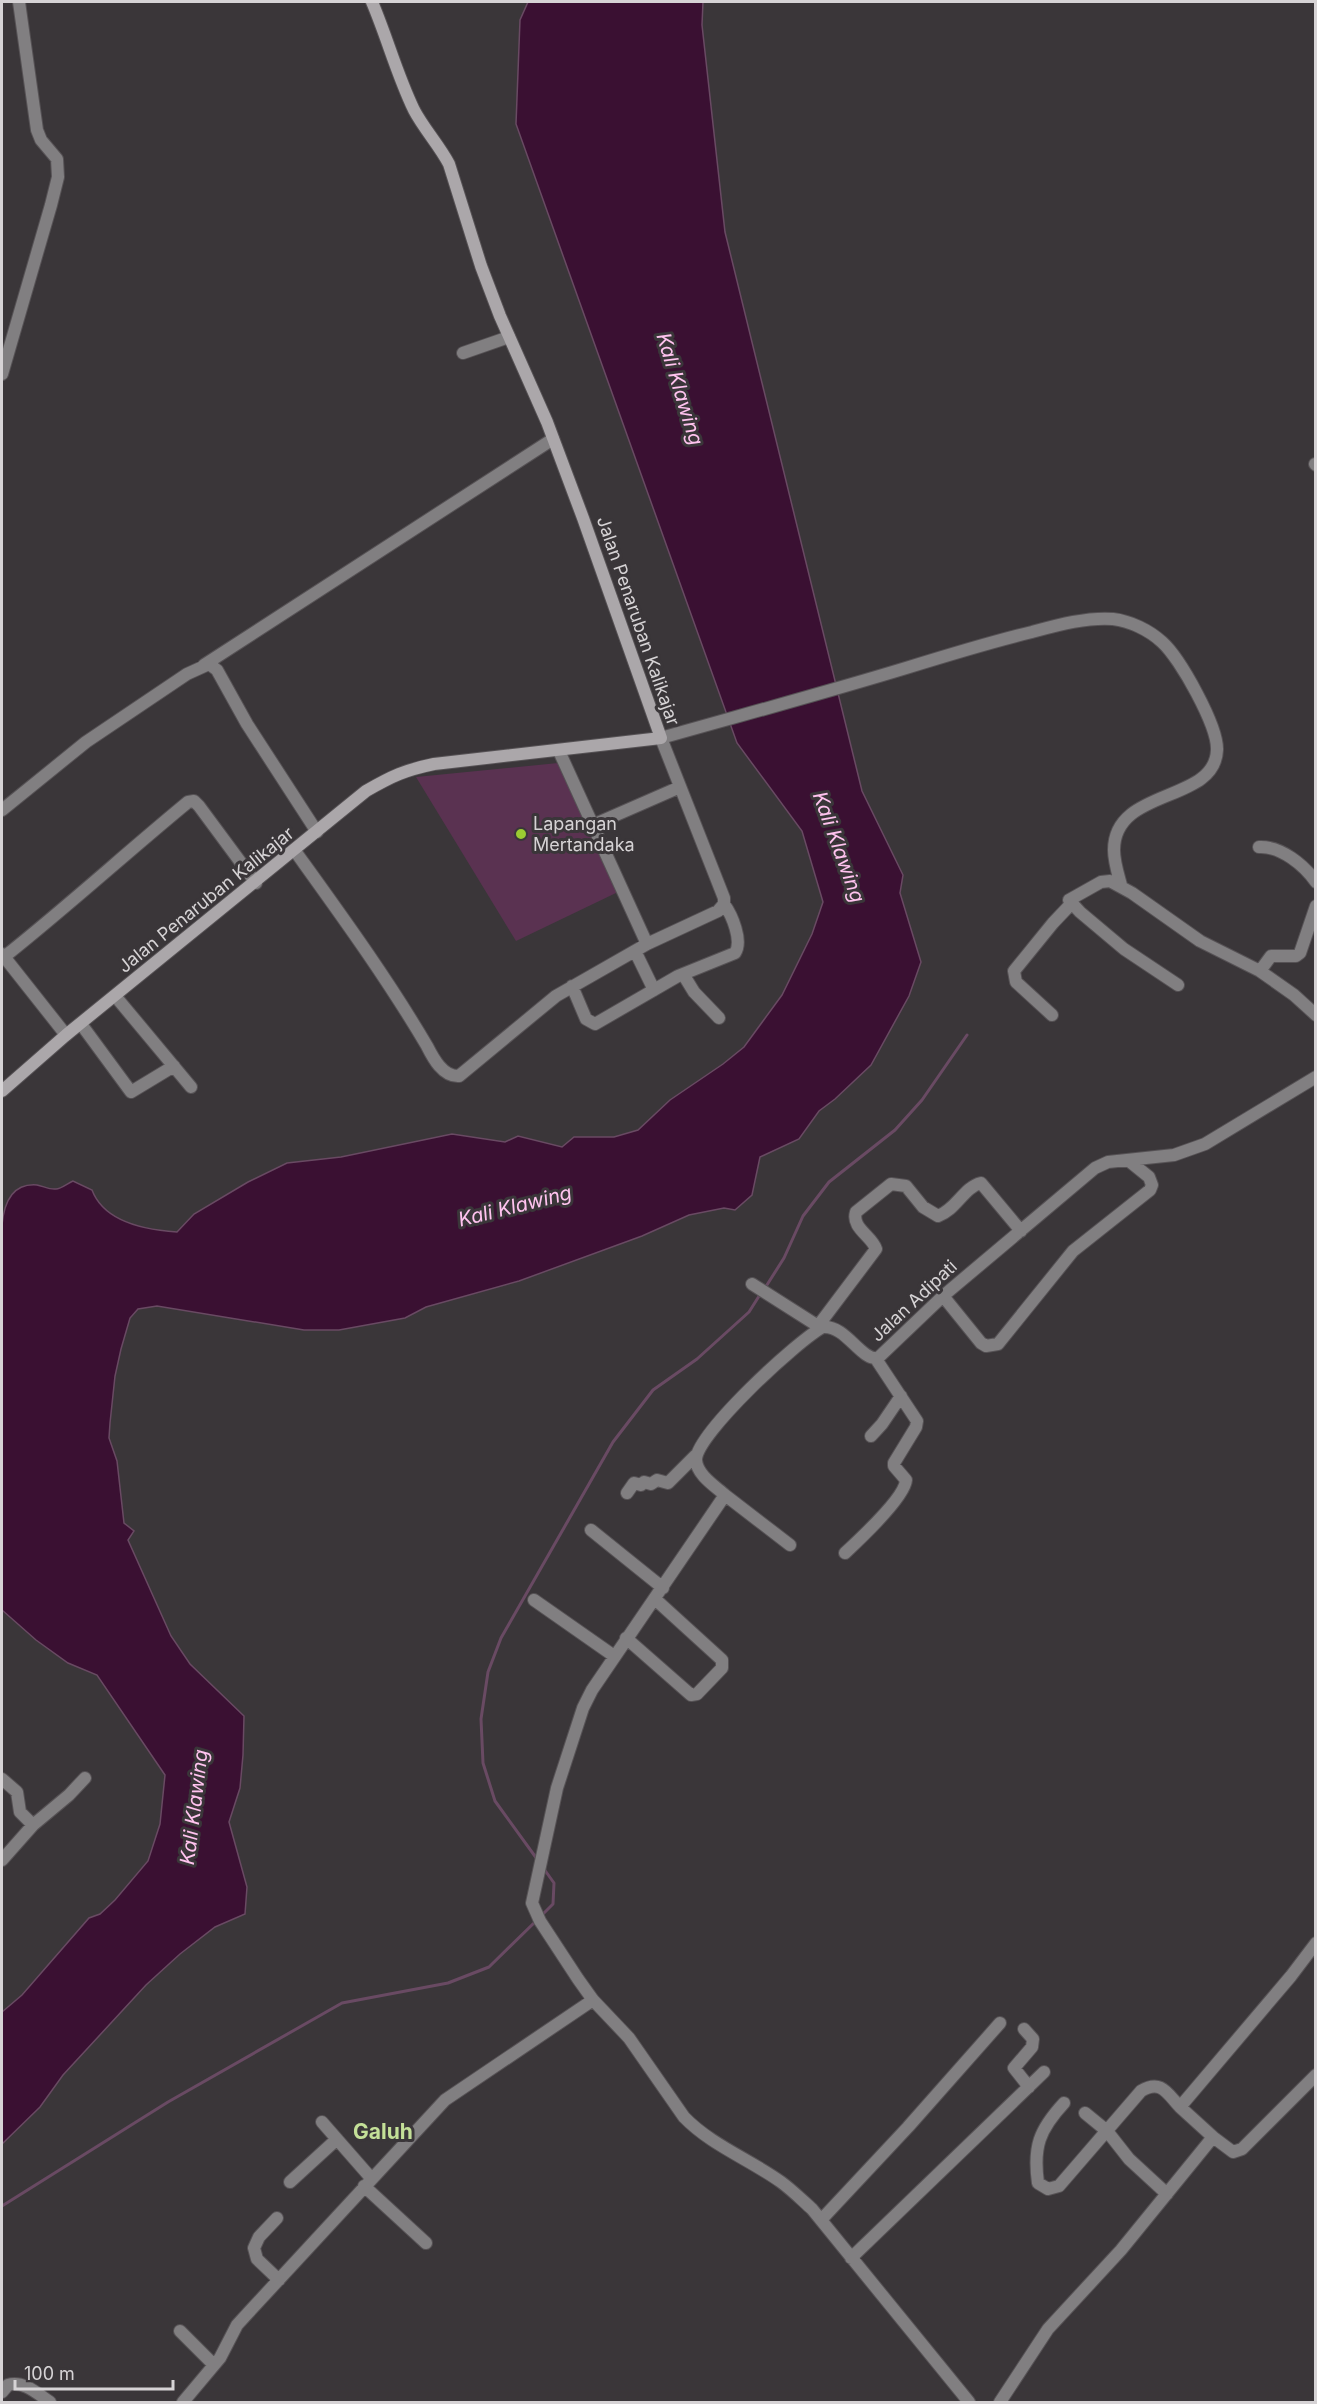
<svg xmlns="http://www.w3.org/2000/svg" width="1317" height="2404" viewBox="0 0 1317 2404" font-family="Inter,sans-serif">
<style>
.green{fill:#5a3251}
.water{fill:#3a1032;stroke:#694a63;stroke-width:1.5}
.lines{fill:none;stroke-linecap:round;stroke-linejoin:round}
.stream{stroke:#694a63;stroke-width:3}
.street-casing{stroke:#565255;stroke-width:14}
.secondary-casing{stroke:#565255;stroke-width:14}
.street{stroke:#817f81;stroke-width:12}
.secondary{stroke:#aba7aa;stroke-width:12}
.poi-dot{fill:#9bcb32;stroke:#3a3639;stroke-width:2}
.labels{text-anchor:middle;stroke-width:6;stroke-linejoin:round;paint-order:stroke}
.street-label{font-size:18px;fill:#d6d3d5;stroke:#3a3639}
.poi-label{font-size:18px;fill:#d6d3d5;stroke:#3a3639;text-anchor:start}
.water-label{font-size:20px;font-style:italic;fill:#ffc3ef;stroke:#3a3639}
.quarter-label{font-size:21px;font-weight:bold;fill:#c4e098;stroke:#3a3639}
</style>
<rect width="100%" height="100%" fill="#3a3639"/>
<path class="green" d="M 558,763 L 618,892 L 516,941 L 416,777 Z"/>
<path class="water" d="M 528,2 L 703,2 L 702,25 L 725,232 L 862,791 L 903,875 L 900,893 L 921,962 L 909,996 L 871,1065 L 835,1099 L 819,1111 L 799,1139 L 760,1157 L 752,1195 L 735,1210 L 724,1208 L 689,1215 L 642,1236 L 519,1281 L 426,1307 L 405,1318 L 339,1330 L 304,1330 L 157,1306 L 138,1309 L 130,1318 L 121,1349 L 115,1376 L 110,1423 L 109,1438 L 117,1461 L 124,1523 L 134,1531 L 128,1540 L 171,1636 L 190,1664 L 244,1716 L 243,1755 L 240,1788 L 229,1822 L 247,1887 L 245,1914 L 215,1927 L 180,1954 L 146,1985 L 63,2075 L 40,2107 L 2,2144 L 2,2012 L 22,1995 L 89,1918 L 100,1914 L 115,1900 L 148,1861 L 160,1824 L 165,1775 L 97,1675 L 68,1663 L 36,1640 L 2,1610 L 2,1225 C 4,1203 12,1183 37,1185 C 43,1186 50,1190 56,1189 C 61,1189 68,1183 73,1181 L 92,1190 C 104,1222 146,1230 177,1232 L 194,1214 L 248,1182 L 287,1163 L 341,1157 L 452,1134 L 505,1142 L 518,1136 L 562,1147 L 574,1137 L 614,1137 L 638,1130 L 670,1100 L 723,1064 L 744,1047 L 782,995 L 812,934 L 823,902 L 802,831 L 737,743 L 516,124 L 520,20 Z"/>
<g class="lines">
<path class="stream" d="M 765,1288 L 784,1258 L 803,1216 L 829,1182 L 895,1130 L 922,1100 L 967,1035
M 537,1859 L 495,1801 L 483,1763 L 481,1719 L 488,1672 L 501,1638 L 613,1442 L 653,1390 L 697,1359 L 749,1312 L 761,1293
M 542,1915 L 553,1904 L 554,1883 L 544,1869
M 2,2206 L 168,2102 L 342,2003 L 448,1983 L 489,1967 L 535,1922"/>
<g class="street-casing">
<path id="street" d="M 463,353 L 509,337
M 2,374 L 51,205 L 58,177 L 57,159 L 41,140 L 37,130 L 19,2
M 1315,464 L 1316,465
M 204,665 L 553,439
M 559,751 L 647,944
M 2,810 L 86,742 L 187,674 L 209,664 L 217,670 L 247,724 L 317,832
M 593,825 L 680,787
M 1259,847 C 1281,846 1304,865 1316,882
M 295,851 C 341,915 387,978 427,1046 C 433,1058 443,1077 459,1076 L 556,996 L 647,944 L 718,911 L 724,904 L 724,898 L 661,738 C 742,715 824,693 906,668 C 948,655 990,642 1032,632 C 1058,625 1087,617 1113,619 C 1130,621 1149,630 1162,642 C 1180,658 1218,726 1217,750 C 1215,804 1114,787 1114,850 C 1114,862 1118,874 1121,885
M 635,951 L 654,990
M 2,954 L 66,1035
M 4,957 C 67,907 126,853 188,802 L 194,801 L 199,806 L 256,883
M 1260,971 L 1271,956 L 1296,956 L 1300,953 L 1316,906
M 683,974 L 694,992 L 719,1018
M 1178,985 L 1124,949 L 1080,912 L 1069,900 L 1101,882 L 1110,881 L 1132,893 L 1200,941 L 1260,971 L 1294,995 L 1316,1015
M 572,986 L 586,1019 L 595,1024 L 678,976 L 735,953 C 743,941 732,915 724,904
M 116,997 L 191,1087
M 1052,1015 L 1016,982 L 1014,971 L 1053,923 L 1071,904
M 81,1024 L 131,1092 L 174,1066
M 752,1284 L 818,1326 L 816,1331
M 943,1296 L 981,1343 L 986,1346 L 998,1344 L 1073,1251 L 1150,1190 L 1152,1185 L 1149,1177 L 1128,1160
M 818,1326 L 876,1249 C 872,1236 851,1228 856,1212 L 891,1184 L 906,1186 L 923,1207 L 938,1216 C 956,1210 964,1187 981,1183 L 1021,1231
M 871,1436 L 882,1424 L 901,1396
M 627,1493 L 634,1483 L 641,1485 L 644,1482 L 651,1484 L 657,1480 L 668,1483 L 697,1454
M 725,1495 L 790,1545
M 591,1530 L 663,1588
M 845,1553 C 859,1540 905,1497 906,1480 L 894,1466 L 894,1463 L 916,1427 L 917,1421 L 876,1359
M 534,1600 L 614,1656
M 626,1638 L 691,1695 L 697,1694 L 722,1668 L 722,1660 L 655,1599
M 2,1779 L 17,1792 L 20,1812 L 33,1825
M 2,1860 L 33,1825 L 69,1795 L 85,1778
M 1024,2029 L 1033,2039 L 1032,2047 L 1014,2068 L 1029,2087
M 1064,2103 C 1039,2130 1033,2147 1038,2183 L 1048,2189 L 1059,2186 L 1141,2091 C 1161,2079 1167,2093 1180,2107
M 1085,2113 L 1107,2131 L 1129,2159 L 1167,2194
M 322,2122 L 371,2178
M 1213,2137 L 1233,2152 L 1242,2149 L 1316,2075
M 290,2182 L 337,2139
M 364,2186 L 426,2243
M 277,2218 L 259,2237 L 254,2248 L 257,2259 L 279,2280
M 821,2220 L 908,2127 L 1000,2023
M 851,2258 L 1044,2072
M 180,2331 L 214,2365
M 2,2392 L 8,2385 C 23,2380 38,2394 50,2402
M 183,2402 L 220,2358 L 237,2325 L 248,2313 L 445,2100 L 593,2000
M 969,2402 L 812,2209 C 802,2200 792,2190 781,2182 C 749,2159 711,2145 684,2117 L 629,2038 L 593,2000 L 578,1979 L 540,1921 L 532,1903 L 557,1788 L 583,1708 L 592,1690 L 725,1495 C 715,1486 697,1475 696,1460 C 696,1434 798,1340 823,1327 C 846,1325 861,1361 878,1358 L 943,1296 L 1095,1168 L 1108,1162 L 1174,1155 L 1205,1144 L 1316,1077
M 1000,2402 L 1048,2329 L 1121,2250 L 1213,2137 L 1180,2107 L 1291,1976 L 1316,1943"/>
</g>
<g class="secondary-casing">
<path id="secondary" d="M 2,1091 L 66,1035 L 366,791 C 392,776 405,770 434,764 L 661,738 L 583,518 L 547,422 L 500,316 L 481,266 L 449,164 C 439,145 424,129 414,110 C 397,75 387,37 372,2"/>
</g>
<use href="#street" class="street"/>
<use href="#secondary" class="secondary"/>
</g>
<circle class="poi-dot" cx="521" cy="834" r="6"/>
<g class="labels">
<g class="street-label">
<text transform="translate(638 621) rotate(71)" y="6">Jalan Penaruban Kalikajar</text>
<text transform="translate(206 900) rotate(-39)" y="6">Jalan Penaruban Kalikajar</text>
<text transform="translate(914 1301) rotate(-43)" y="6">Jalan Adipati</text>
</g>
<g class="poi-label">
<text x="533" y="830">Lapangan<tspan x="533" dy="21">Mertandaka</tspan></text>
</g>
<g class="water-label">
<text transform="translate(680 389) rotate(73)" y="7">Kali Klawing</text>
<text transform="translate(839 847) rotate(70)" y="7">Kali Klawing</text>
<text transform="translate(515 1206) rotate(-14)" y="7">Kali Klawing</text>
<text transform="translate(194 1807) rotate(-83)" y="7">Kali Klawing</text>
</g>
<g class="quarter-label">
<text x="383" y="2139">Galuh</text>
</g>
</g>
<rect width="1317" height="2404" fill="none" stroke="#d6d3d5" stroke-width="6"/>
<path d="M15 2380v9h158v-9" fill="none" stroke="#d6d3d5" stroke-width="3"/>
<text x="24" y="2380" font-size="18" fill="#d6d3d5" stroke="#3a3639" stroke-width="4.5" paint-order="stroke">100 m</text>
</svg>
